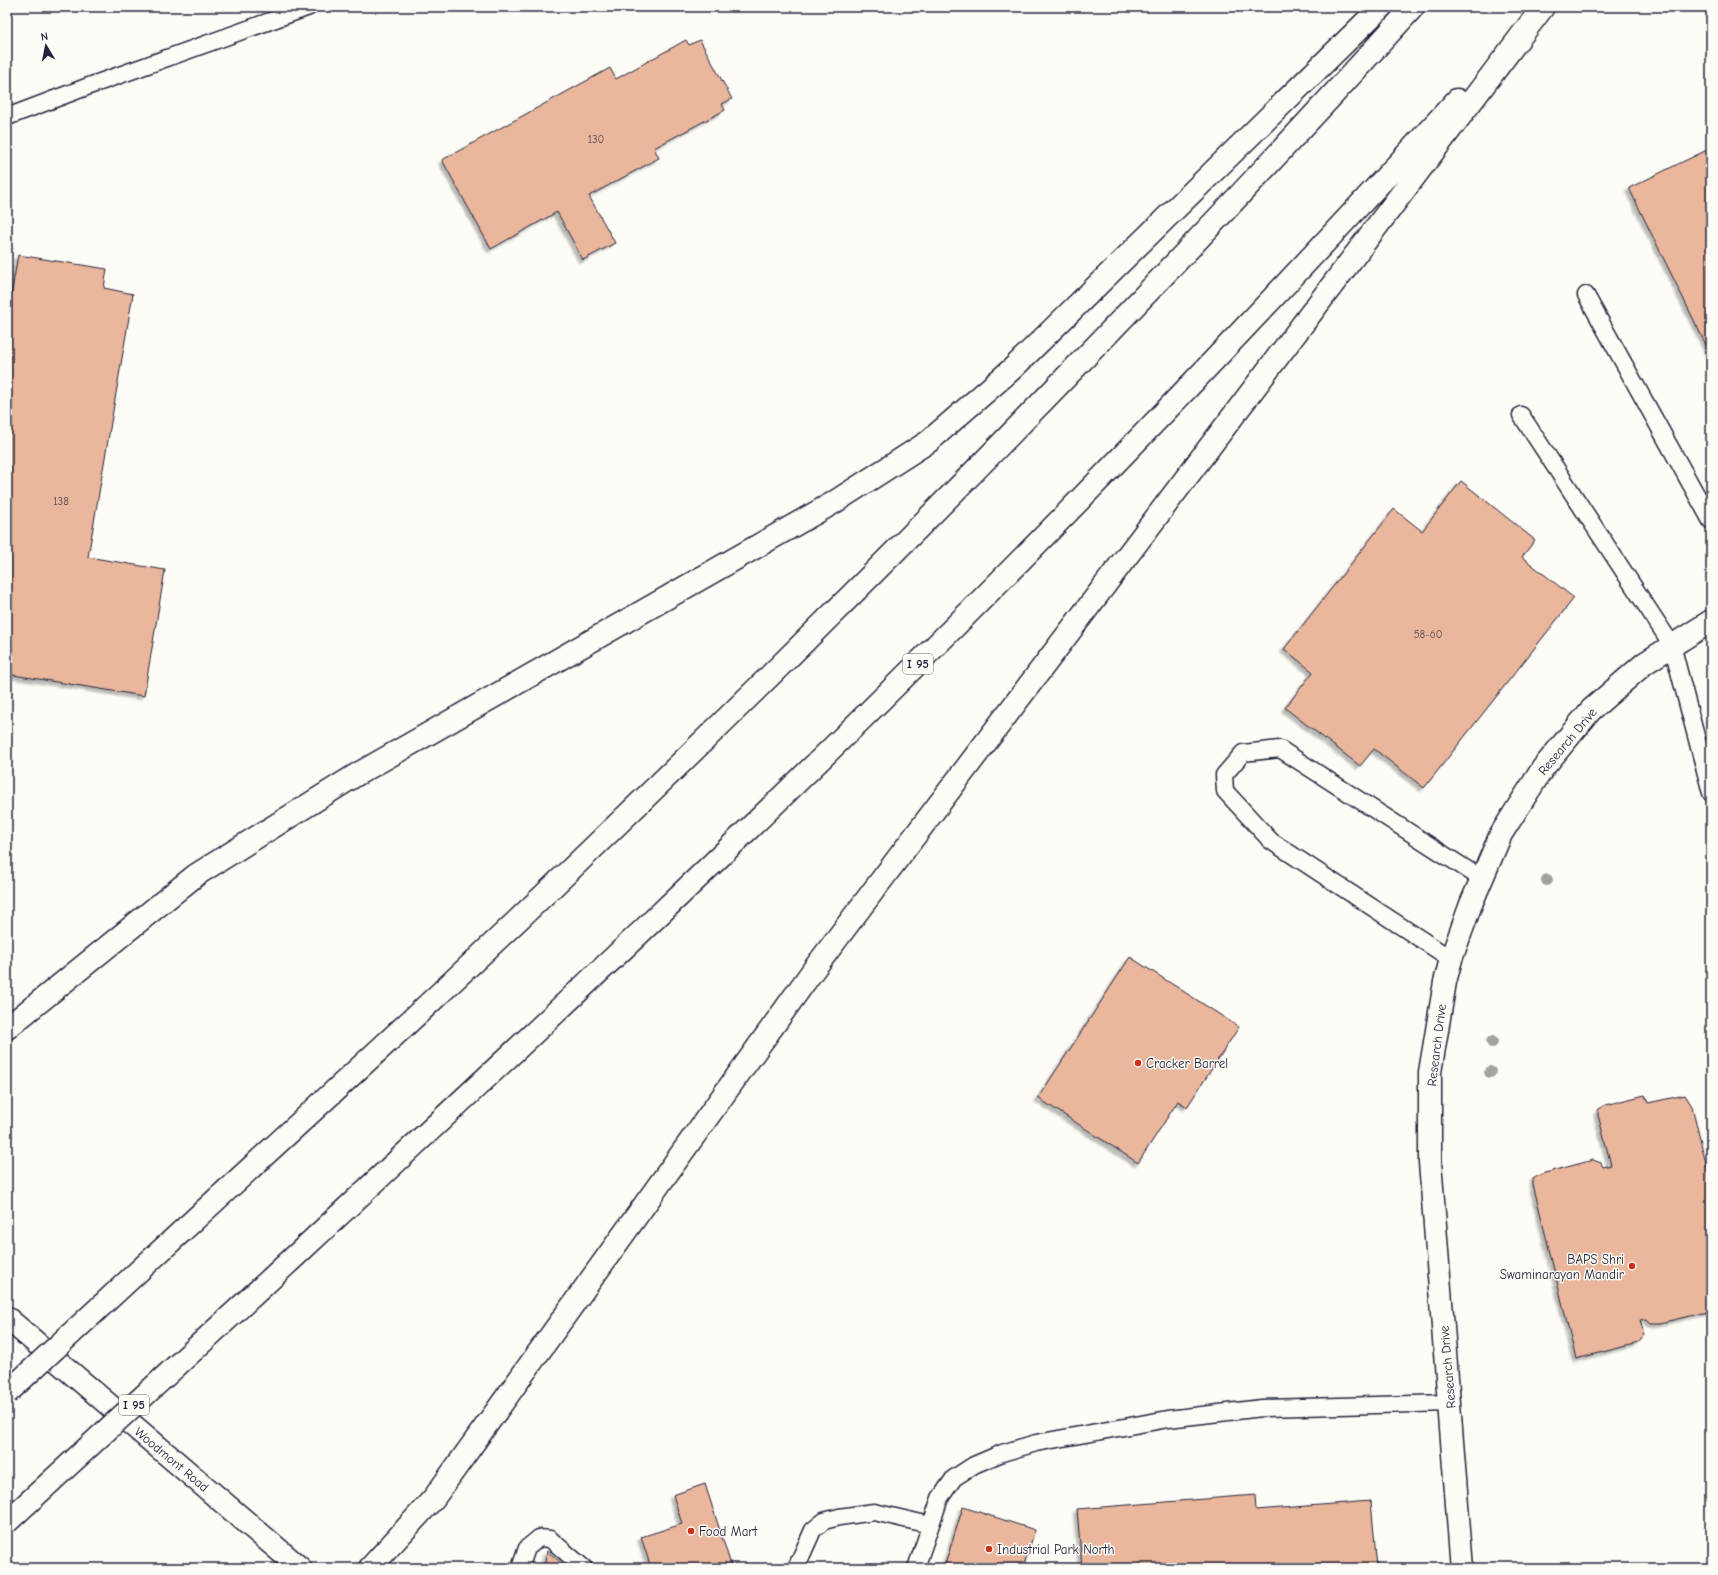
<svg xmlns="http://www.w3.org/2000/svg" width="1718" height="1575" viewBox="0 0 1718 1575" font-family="'Comic Neue',sans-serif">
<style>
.building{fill:#eab79c;stroke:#22223b;filter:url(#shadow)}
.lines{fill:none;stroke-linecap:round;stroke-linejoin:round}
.service-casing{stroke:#22223b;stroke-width:19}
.tertiary-casing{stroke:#22223b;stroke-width:25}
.secondary-casing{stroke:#22223b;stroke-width:25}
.motorway-casing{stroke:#22223b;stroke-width:25}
.service{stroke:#fdfcf7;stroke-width:16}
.tertiary{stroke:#fdfcf7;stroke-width:22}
.secondary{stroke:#fdfcf7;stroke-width:22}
.motorway{stroke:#fdfcf7;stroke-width:22}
.motorway-bridge-casing{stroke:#22223b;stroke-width:25;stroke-linecap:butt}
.motorway-bridge{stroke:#fdfcf7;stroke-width:22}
.tree{fill:#a0a39e}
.poi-dot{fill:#c8321e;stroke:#fdfcf7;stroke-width:1.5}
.labels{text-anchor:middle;stroke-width:3;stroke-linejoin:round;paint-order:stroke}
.number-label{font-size:11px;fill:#544753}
.shield{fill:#fdfcf7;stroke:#646373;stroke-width:1}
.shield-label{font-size:12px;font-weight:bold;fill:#22223b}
.street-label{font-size:13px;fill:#22223b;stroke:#fdfcf7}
.poi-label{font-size:13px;fill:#22223b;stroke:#fdfcf7;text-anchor:start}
</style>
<defs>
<filter id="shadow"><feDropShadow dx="-3.5" dy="3.5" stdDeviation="1" flood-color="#0004"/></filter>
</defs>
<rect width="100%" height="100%" fill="#fdfcf7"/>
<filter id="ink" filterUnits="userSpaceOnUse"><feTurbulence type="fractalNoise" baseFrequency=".025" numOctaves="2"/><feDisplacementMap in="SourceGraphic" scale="8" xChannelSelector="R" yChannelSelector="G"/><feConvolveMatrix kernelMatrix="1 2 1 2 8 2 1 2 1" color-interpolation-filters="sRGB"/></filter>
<g filter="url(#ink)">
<path class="building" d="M 686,40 L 689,45 L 700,40 L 732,99 L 722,104 L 725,110 L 654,148 L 659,158 L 589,196 L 615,243 L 583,260 L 557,212 L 491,249 L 442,160 L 610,68 L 616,79 Z
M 1711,148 L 1711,355 L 1629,188 Z
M 18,255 L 107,269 L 104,288 L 133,294 L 88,557 L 165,570 L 144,696 L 7,674 L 7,320 Z
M 1461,481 L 1535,540 L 1522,557 L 1574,598 L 1424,788 L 1374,749 L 1360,766 L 1285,708 L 1313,672 L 1284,649 L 1394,509 L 1422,531 Z
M 1130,957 L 1239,1027 L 1187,1107 L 1178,1101 L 1138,1163 L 1038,1098 Z
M 1645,1095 L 1648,1103 L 1685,1095 L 1692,1106 L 1711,1184 L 1711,1213 L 1709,1213 L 1711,1221 L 1711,1311 L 1660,1323 L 1651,1323 L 1647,1319 L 1640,1320 L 1645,1335 L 1638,1343 L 1576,1359 L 1533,1184 L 1533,1179 L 1541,1174 L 1593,1160 L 1601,1163 L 1603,1167 L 1611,1165 L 1598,1115 L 1598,1110 L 1605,1105 Z
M 705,1484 L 732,1568 L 651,1568 L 641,1537 L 682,1524 L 673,1495 Z
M 1255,1495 L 1256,1510 L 1371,1501 L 1377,1568 L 1082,1568 L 1077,1509 Z
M 963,1507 L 1035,1530 L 1023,1568 L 944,1568 Z
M 547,1551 L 568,1568 L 544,1568 Z"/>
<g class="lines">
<g class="service-casing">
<path id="service" d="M 7,117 L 89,86 L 309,7
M 1586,295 L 1711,521
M 1521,415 L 1672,645 L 1711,793
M 1451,959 L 1271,841 L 1225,791 L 1224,775 L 1243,753 L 1280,749 L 1482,879
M 520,1568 L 527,1548 L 539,1538 L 550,1539 L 584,1568
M 796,1568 L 813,1530 L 824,1521 L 839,1517 L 874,1512 L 930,1525
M 916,1568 L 940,1498 L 954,1478 L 974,1465 L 1002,1453 L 1036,1443 L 1168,1419 L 1262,1408 L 1450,1403"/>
</g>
<g class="tertiary-casing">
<path id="tertiary" d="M 1462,1568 L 1430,1162 L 1430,1072 L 1445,982 L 1451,959 L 1471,904 L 1501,834 L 1543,768 L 1591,710 L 1645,663 L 1711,621"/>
</g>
<g class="secondary-casing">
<path id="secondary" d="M 7,1318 L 300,1568"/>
</g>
<g class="motorway-casing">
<path id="motorway" d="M 7,1028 L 196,875 L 356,775 L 833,503 L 928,442 L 1012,369 L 1381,7
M 181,1232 C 320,1104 460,977 596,845 C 877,575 1151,296 1413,7
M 262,1287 C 510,1056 758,826 996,585 C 1153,427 1306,264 1457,100
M 370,1568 L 434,1498 L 814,969 L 1543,7"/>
</g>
<use href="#service" class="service"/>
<use href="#tertiary" class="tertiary"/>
<use href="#secondary" class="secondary"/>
<use href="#motorway" class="motorway"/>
<g class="motorway-bridge-casing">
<path id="motorway-bridge" d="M 7,1393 L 181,1232
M 7,1522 L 262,1287"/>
</g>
<use href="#motorway-bridge" class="motorway-bridge"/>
</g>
<g class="tree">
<circle cx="1547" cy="880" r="6"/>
<circle cx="1492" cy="1042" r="6"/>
<circle cx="1490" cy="1072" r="6"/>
</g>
</g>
<g class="poi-dot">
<circle cx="1138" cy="1063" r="4"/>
<circle cx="1632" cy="1266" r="4"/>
<circle cx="691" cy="1531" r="4"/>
<circle cx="989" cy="1549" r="4"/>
</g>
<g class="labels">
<g class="number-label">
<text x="596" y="143">130</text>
<text x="61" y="505">138</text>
<text x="1428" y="638">58-60</text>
</g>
<g class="shield">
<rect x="903" y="654" width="30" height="20" rx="3"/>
<rect x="119" y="1395" width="30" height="20" rx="3"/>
</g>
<g class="shield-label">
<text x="918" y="668">I 95</text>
<text x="134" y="1409">I 95</text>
</g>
<g class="street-label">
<text transform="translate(1567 741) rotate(-50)" y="5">Research Drive</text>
<text transform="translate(1436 1045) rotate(-83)" y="5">Research Drive</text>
<text transform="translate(1447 1367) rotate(-95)" y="5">Research Drive</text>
<text transform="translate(172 1459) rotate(40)" y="5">Woodmont Road</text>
</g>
<g class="poi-label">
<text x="1146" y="1068">Cracker Barrel</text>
<text x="1624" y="1264" text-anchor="end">BAPS Shri<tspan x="1624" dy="15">Swaminarayan Mandir</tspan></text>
<text x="699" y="1536">Food Mart</text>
<text x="997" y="1554">Industrial Park North</text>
</g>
</g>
<rect width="1718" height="1575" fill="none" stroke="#fdfcf7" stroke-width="24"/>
<rect x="12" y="12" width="1694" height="1551" fill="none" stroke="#22223b" stroke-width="1.5" filter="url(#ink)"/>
<g transform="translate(46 46) rotate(350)" stroke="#fdfcf7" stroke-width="3" paint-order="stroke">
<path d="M0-3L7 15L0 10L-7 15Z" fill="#22223b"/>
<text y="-6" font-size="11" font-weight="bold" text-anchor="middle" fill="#22223b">N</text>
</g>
</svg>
